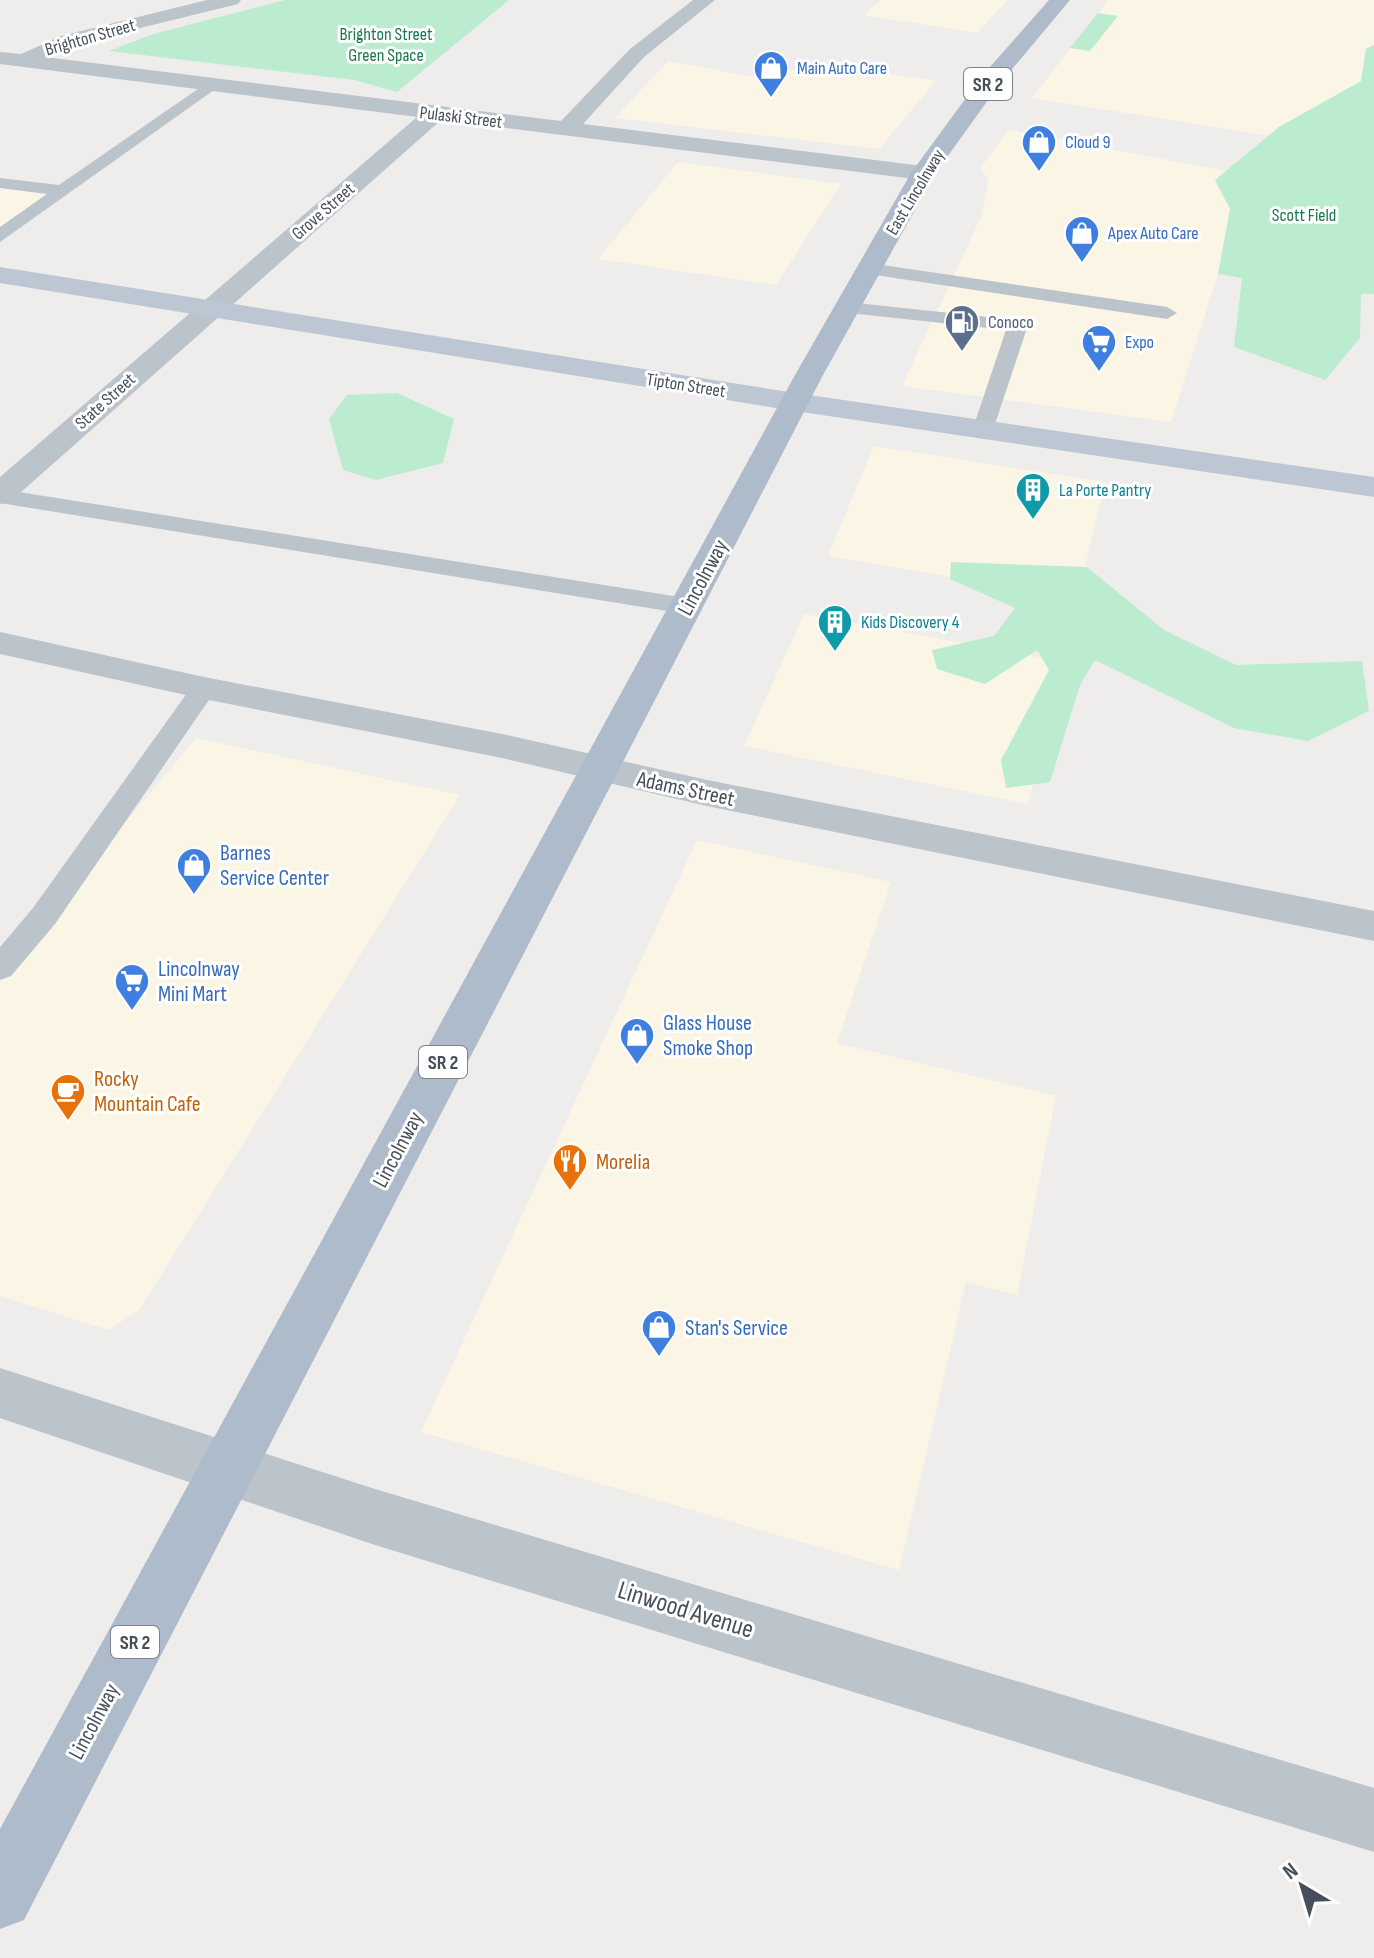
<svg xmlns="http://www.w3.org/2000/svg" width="1374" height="1958" viewBox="0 0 1374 1958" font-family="'Sofia Sans Condensed',sans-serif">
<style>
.commercial{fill:#fbf5e5}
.green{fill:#bbecd0}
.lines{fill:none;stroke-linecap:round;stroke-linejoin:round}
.lane{fill:#bbc3cb;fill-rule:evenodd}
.street{fill:#bbc3cb;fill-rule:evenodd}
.secondary{fill:#bdc7d3;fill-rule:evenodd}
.primary{fill:#adbbcb;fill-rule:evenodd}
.labels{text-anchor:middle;stroke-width:6;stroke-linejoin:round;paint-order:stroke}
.far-park-label{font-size:18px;fill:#1a774b;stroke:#fff}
.far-street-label{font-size:18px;fill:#464f59;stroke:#fff}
.far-shop-label{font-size:18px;fill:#366cbe;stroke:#fff;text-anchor:start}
.far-service-label{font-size:18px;fill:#4e5e75;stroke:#fff;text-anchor:start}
.far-culture-label{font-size:18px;fill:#0d838f;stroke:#fff;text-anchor:start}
.shield{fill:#fff;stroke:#7e848b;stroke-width:2}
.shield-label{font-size:20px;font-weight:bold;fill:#464f59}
.street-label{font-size:22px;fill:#464f59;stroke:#fff}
.shop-label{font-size:22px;fill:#366cbe;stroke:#fff;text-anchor:start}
.food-label{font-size:22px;fill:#c56008;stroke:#fff;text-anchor:start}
.near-street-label{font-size:26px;fill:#464f59;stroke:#fff}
</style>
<rect width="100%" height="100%" fill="#efecec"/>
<path class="commercial" d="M 881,0 L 1008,0 L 977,33 L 864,15 Z
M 1108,0 L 1374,0 L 1374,74 L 1289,139 L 1032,98 Z
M 668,61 L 753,77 L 768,66 L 827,75 L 838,66 L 936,81 L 879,149 L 615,118 Z
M 1008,130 L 1247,175 L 1233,197 L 1218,274 L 1171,422 L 902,386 L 981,217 L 989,180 L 980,169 Z
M 678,162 L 841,184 L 776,285 L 598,259 Z
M 0,178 L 71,187 L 0,242 Z
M 874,446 L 1105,482 L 1077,599 L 828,556 Z
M 804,614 L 1065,662 L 1028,804 L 744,746 Z
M 196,738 L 460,795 L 140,1309 L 109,1330 L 0,1296 L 0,972 Z
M 697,840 L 891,882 L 837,1043 L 1056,1096 L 1017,1295 L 966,1282 L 899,1570 L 421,1432 Z"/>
<path class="green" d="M 285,0 L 509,0 L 397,92 L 354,80 L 109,51 L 153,34 Z
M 1098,13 L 1118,16 L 1090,51 L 1070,48 Z
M 1374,45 L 1374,294 L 1361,294 L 1360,338 L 1325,380 L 1234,347 L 1242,278 L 1218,274 L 1230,209 L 1215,180 L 1279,127 L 1361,81 L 1366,49 Z
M 397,393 L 454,419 L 443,463 L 376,480 L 343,470 L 329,419 L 347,395 Z
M 951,562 L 1087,567 L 1164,630 L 1236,665 L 1362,661 L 1369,711 L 1308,741 L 1234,728 L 1095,660 L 1080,685 L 1050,782 L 1006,788 L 1001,760 L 1049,670 L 1037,650 L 985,684 L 937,669 L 932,650 L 994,636 L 1015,608 L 950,579 Z"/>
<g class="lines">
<path class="lane" d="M 208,82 L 216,87 L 214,90 L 0,242 L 0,227 L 47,194 L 0,188 L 0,178 L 59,185 Z
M 869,263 L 1167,307 L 1177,313 L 1167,319 L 862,273 L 859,269 Z
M 847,302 L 1025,321 L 1028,325 L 992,433 L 984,435 L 973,428 L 1006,330 L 840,312 L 837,308 Z
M 0,489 L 686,598 L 699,606 L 686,614 L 0,503 Z
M 204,680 L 213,682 L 217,688 L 213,694 L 55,924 L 11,976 L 0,980 L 0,947 L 33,908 L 195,682 Z"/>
<path class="street" d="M 207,0 L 241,0 L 238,4 L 75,44 L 45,57 L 561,121 L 630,49 L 693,0 L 715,0 L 644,57 L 583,124 L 923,166 L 935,173 L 923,180 L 441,120 L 11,501 L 0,504 L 0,477 L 417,117 L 0,64 L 0,52 L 21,54 L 61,36 Z
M 0,632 L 204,677 L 502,734 L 707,780 L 1374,911 L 1374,941 L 707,806 L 502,758 L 204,699 L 0,654 Z
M 0,1368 L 375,1489 L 1374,1788 L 1374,1852 L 375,1545 L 0,1418 Z"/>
<path class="secondary" d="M 0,267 L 795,393 L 1374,477 L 1374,497 L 795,411 L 0,283 Z"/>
<path class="primary" d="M 1049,0 L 1070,0 L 998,86 L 935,174 L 823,375 L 24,1920 L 0,1929 L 0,1829 L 795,375 L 911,173 L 982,76 Z"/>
</g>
<defs>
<g id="shop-pin" transform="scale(1.8)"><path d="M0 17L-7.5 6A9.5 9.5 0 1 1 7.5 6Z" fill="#3f7fe0" stroke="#fff"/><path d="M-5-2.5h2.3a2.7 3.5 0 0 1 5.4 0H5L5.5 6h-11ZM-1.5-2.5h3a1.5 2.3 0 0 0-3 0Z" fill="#fff"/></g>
<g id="fuel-pin" transform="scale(1.8)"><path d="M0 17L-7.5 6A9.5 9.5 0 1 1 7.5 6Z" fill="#5c6f8a" stroke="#fff"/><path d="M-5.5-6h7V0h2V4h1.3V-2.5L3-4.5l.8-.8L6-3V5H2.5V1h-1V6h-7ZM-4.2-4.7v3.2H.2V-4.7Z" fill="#fff"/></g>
<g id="supermarket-pin" transform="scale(1.8)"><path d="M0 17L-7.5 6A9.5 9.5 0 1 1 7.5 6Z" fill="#3f7fe0" stroke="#fff"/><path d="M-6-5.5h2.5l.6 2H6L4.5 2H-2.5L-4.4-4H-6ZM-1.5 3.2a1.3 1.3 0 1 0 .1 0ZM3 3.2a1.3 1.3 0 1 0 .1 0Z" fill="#fff"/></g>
<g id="building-pin" transform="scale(1.8)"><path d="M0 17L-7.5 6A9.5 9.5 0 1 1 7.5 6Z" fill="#0f9aa8" stroke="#fff"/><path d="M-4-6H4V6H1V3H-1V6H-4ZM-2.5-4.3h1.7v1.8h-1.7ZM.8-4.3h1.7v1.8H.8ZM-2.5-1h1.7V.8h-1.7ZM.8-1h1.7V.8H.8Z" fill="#fff"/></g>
<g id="cafe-pin" transform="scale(1.8)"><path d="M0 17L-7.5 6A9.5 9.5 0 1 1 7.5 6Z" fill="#e8710a" stroke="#fff"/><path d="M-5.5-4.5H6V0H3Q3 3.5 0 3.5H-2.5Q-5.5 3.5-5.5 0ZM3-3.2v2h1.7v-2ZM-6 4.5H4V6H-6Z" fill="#fff"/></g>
<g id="restaurant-pin" transform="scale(1.8)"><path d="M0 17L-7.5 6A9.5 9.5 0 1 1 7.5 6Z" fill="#e8710a" stroke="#fff"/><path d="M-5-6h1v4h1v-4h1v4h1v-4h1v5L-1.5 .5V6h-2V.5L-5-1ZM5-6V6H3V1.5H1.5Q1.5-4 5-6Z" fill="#fff"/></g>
</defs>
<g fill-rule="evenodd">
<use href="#shop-pin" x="771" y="68"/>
<use href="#shop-pin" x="1039" y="142"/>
<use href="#shop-pin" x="1082" y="233"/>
<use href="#fuel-pin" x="962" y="322"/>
<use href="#supermarket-pin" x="1099" y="342"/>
<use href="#building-pin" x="1033" y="490"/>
<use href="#building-pin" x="835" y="622"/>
<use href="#shop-pin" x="194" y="865"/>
<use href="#supermarket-pin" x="132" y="981"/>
<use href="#shop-pin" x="637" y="1035"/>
<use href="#cafe-pin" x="68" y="1091"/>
<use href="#restaurant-pin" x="570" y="1161"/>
<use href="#shop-pin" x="659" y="1327"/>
</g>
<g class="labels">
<g class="far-park-label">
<text x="386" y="40">Brighton Street<tspan x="386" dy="21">Green Space</tspan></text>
<text x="1304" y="221">Scott Field</text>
</g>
<g class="far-street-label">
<text transform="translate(90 37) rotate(-16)" y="6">Brighton Street</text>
<text transform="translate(461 117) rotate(7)" y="6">Pulaski Street</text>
<text transform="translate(915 192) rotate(-59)" y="6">East Lincolnway</text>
<text transform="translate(323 211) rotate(-41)" y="6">Grove Street</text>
<text transform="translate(686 385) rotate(9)" y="6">Tipton Street</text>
<text transform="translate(105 401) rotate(-42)" y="6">State Street</text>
</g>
<g class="far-shop-label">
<text x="797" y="74">Main Auto Care</text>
<text x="1065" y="148">Cloud 9</text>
<text x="1108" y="239">Apex Auto Care</text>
<text x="1125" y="348">Expo</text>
</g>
<g class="far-service-label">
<text x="988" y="328">Conoco</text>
</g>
<g class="far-culture-label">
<text x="1059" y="496">La Porte Pantry</text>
<text x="861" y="628">Kids Discovery 4</text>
</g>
<g class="shield">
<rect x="964" y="68" width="48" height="32" rx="6"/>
<rect x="419" y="1046" width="48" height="32" rx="6"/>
<rect x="111" y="1626" width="48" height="32" rx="6"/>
</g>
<g class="shield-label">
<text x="988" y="91">SR 2</text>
<text x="443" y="1069">SR 2</text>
<text x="135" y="1649">SR 2</text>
</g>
<g class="street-label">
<text transform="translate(702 577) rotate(-62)" y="8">Lincolnway</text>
<text transform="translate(686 788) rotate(12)" y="8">Adams Street</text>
<text transform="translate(397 1149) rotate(-62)" y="8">Lincolnway</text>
<text transform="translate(93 1721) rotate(-62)" y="8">Lincolnway</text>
</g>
<g class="shop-label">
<text x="220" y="860">Barnes<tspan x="220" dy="25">Service Center</tspan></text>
<text x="158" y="976">Lincolnway<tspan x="158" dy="25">Mini Mart</tspan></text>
<text x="663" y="1030">Glass House<tspan x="663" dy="25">Smoke Shop</tspan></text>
<text x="685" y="1335">Stan's Service</text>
</g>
<g class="food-label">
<text x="94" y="1086">Rocky<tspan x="94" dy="25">Mountain Cafe</tspan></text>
<text x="596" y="1169">Morelia</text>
</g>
<g class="near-street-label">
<text transform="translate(686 1609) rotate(17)" y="9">Linwood Avenue</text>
</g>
</g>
<g transform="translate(1302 1886) rotate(322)" stroke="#ffffff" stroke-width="6" paint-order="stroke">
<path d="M0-6L14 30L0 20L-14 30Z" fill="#464f59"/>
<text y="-12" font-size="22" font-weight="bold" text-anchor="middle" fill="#464f59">N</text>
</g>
</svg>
